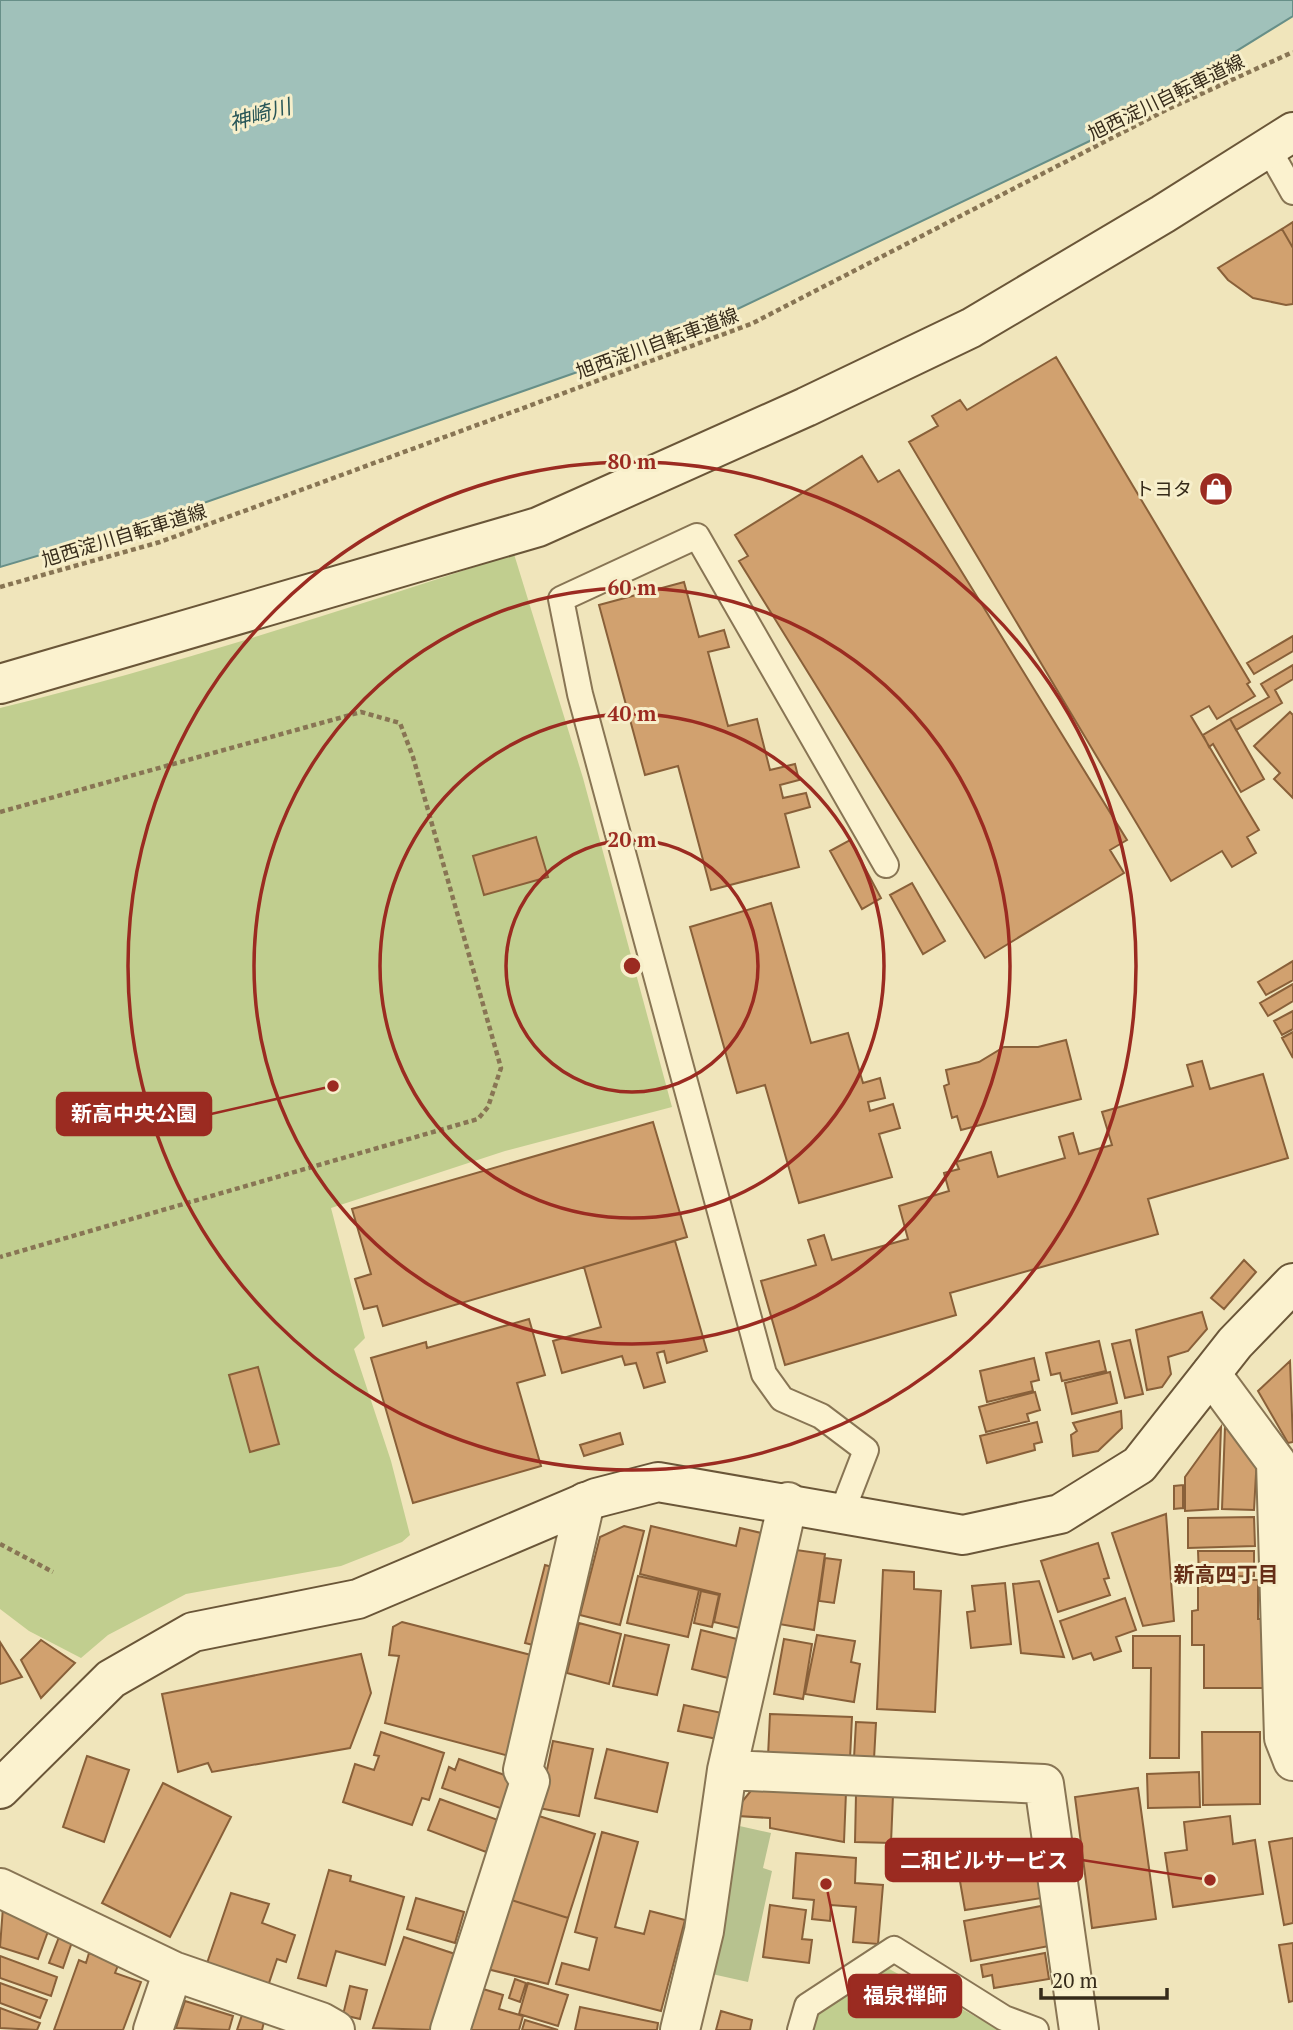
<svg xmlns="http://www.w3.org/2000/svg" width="1293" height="2030" viewBox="0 0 1293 2030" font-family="'PT Serif','Noto Sans JP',serif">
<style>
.green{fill:#c1ce8f}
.cemetery{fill:#b7c28f}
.water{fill:#a0c1ba;stroke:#678f88;stroke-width:2}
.building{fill:#d1a16f;stroke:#896039;stroke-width:2}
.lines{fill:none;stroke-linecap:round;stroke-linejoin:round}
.lane-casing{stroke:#887554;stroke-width:28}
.street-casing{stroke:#887554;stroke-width:42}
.secondary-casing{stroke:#6a5638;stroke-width:42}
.path{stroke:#887554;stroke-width:4.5;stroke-dasharray:5 3.5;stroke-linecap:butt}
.lane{stroke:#fbf2cf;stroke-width:24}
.street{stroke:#fbf2cf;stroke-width:38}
.secondary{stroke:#fbf2cf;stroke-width:38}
.ring{fill:none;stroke:#9b2b21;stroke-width:3.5}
.labels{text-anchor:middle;stroke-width:6;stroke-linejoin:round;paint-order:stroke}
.street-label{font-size:19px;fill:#362b1a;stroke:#f7efcb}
.poi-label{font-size:19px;fill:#362b1a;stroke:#f7efcb;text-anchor:end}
.water-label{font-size:21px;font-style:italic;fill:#285657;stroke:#f7efcb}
.neighbourhood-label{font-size:21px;font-weight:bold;fill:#662f17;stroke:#f7efcb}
.centre{fill:#9b2b21;stroke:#f7efcb;stroke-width:3.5}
.ring-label{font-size:21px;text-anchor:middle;font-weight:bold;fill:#9b2b21;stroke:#f7efcb;stroke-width:6;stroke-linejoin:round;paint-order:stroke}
.leader{fill:none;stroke:#9b2b21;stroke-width:2.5}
.callout-dot{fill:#9b2b21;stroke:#f7efcb;stroke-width:2.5}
.callout{fill:#9b2b21;stroke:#9b2b21;stroke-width:2.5}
.callout-label{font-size:21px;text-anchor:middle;font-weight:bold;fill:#fff}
</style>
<rect width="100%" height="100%" fill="#f0e5bb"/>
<path class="green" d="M 514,554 L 583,778 L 672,1107 L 505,1151 L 331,1208 L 365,1338 L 354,1349 L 391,1461 L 410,1535 L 402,1542 L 341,1566 L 186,1594 L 108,1635 L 81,1658 L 29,1631 L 0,1609 L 0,708 C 174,665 344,610 514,554 Z
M 882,1965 L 1000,2030 L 814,2030 L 819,2012 Z"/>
<path class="cemetery" d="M 735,1825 L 771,1833 L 763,1868 L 772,1871 L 748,1982 L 703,1972 Z"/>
<path class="water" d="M 0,0 L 1293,0 L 1293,16 L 1096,138 L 683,335 L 138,526 L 0,567 Z"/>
<path class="building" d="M 1293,222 L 1293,248 L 1282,229 Z
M 1282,229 L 1293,248 L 1293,304 L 1286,305 L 1253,298 L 1228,280 L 1218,268 Z
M 1056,357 L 1250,682 L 1247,684 L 1255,696 L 1217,719 L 1209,706 L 1191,716 L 1259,830 L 1247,837 L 1256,853 L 1232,867 L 1222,851 L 1171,881 L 909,442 L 938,426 L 932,416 L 960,400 L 967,410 Z
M 862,456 L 878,482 L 899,470 L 1127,840 L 1110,850 L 1124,873 L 985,958 L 739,561 L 748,556 L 735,535 Z
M 684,582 L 699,637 L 724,630 L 729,647 L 708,652 L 728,726 L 757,719 L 770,770 L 795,764 L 799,780 L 780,785 L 783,798 L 806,793 L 810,807 L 785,814 L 799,867 L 711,890 L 678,766 L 645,775 L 599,605 Z
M 1293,636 L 1293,651 L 1254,674 L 1247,663 Z
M 1293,665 L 1293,679 L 1275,690 L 1282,703 L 1236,730 L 1230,719 L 1269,697 L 1261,684 Z
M 1290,712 L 1293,715 L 1293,798 L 1274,779 L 1280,773 L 1254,746 Z
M 1230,719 L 1264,779 L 1241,792 L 1213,744 L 1209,747 L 1203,735 Z
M 536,837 L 548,877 L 484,895 L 473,856 Z
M 850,840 L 881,898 L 862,909 L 830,851 Z
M 912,883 L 945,941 L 923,954 L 890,895 Z
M 771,903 L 811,1043 L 848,1033 L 863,1083 L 880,1078 L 885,1098 L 868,1102 L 870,1111 L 893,1104 L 900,1128 L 879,1134 L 892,1177 L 799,1203 L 765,1085 L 737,1093 L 690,927 Z
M 1293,961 L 1293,980 L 1266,995 L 1258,982 Z
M 1293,984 L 1293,1001 L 1268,1016 L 1260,1003 Z
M 1293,1011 L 1293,1029 L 1282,1035 L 1274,1021 Z
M 1293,1032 L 1293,1058 L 1282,1038 Z
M 1066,1040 L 1081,1099 L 961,1130 L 957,1116 L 952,1118 L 944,1086 L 949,1084 L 946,1070 L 979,1062 L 1004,1047 L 1038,1047 Z
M 1202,1061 L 1210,1089 L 1263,1074 L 1288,1158 L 1148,1199 L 1158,1234 L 950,1293 L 956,1315 L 785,1365 L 761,1281 L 816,1265 L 808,1240 L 824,1235 L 832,1260 L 908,1239 L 899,1206 L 949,1191 L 944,1173 L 959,1169 L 956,1162 L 991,1152 L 998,1177 L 1065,1158 L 1059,1137 L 1073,1133 L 1079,1154 L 1112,1145 L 1102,1112 L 1193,1086 L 1187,1065 Z
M 653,1122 L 687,1237 L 383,1326 L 377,1306 L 364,1309 L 355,1279 L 371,1274 L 352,1209 Z
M 675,1241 L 707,1351 L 667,1363 L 664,1351 L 657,1353 L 665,1382 L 644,1388 L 636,1363 L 625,1365 L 622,1356 L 562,1373 L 553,1341 L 601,1327 L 584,1267 Z
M 1244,1260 L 1256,1272 L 1224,1309 L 1211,1298 Z
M 1202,1312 L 1207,1329 L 1188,1351 L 1168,1357 L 1171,1374 L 1162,1387 L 1147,1390 L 1136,1330 Z
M 529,1319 L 545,1375 L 517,1383 L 541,1466 L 413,1503 L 371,1358 L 426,1342 L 427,1348 Z
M 1130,1340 L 1143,1394 L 1125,1398 L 1112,1344 Z
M 1099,1341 L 1106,1371 L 1062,1381 L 1060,1373 L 1051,1375 L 1046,1353 Z
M 1034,1358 L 1039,1380 L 1031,1382 L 1033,1391 L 987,1402 L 980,1371 Z
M 1290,1361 L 1293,1442 L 1288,1443 L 1258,1391 Z
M 258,1367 L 279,1444 L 250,1452 L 229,1375 Z
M 1110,1372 L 1117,1403 L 1072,1414 L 1065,1383 Z
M 1035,1392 L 1040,1410 L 1027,1414 L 1029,1421 L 986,1432 L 979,1407 Z
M 1121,1411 L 1122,1428 L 1098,1451 L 1073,1456 L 1071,1435 L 1077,1431 L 1073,1423 Z
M 1037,1422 L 1042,1442 L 1034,1444 L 1035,1450 L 987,1463 L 980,1436 Z
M 1221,1427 L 1218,1509 L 1185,1511 L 1185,1477 Z
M 1225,1427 L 1257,1456 L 1254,1510 L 1222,1509 Z
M 620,1433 L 623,1444 L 584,1456 L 580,1445 Z
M 1183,1485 L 1183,1508 L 1174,1509 L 1174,1486 Z
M 1166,1514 L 1174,1621 L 1143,1626 L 1112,1533 Z
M 1254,1517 L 1255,1546 L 1188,1548 L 1188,1518 Z
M 624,1526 L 644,1531 L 620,1625 L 580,1615 L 600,1537 Z
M 651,1526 L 736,1546 L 740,1528 L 770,1535 L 748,1630 L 714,1622 L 720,1594 L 640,1574 Z
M 1098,1543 L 1109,1578 L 1104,1579 L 1110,1595 L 1058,1612 L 1041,1561 Z
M 789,1549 L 825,1554 L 814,1630 L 779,1624 Z
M 1198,1551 L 1254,1551 L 1254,1576 L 1199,1577 Z
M 825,1558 L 841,1560 L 834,1603 L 819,1601 Z
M 545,1565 L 556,1568 L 537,1646 L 525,1643 Z
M 883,1570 L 914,1572 L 914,1589 L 941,1591 L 935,1712 L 877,1709 Z
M 638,1576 L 699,1590 L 688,1637 L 627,1623 Z
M 1198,1580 L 1258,1580 L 1258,1619 L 1270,1619 L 1270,1688 L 1204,1688 L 1204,1645 L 1192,1645 L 1192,1611 L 1198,1610 Z
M 1039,1581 L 1064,1657 L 1021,1653 L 1013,1584 Z
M 1005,1583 L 1011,1644 L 971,1648 L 967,1612 L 975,1611 L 972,1586 Z
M 701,1591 L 719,1595 L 712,1627 L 694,1623 Z
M 1125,1598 L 1136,1630 L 1116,1637 L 1121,1651 L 1094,1660 L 1091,1653 L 1073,1659 L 1060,1621 Z
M 402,1622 L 535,1656 L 513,1757 L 385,1723 L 399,1656 L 389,1655 L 393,1627 Z
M 579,1623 L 621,1634 L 609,1684 L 567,1673 Z
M 701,1630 L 737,1639 L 728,1678 L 692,1669 Z
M 625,1635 L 669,1645 L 657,1695 L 613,1686 Z
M 817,1635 L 855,1641 L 851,1662 L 860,1664 L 854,1702 L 805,1694 Z
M 1133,1636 L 1180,1636 L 1179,1758 L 1150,1758 L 1151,1668 L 1133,1668 Z
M 784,1639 L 812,1644 L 803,1699 L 774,1694 Z
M 41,1640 L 75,1663 L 41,1698 L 21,1660 Z
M 0,1642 L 22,1677 L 0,1684 Z
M 361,1654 L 371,1693 L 350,1748 L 212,1772 L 208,1763 L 178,1772 L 162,1694 Z
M 684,1705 L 722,1713 L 717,1739 L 678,1731 Z
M 770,1714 L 852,1717 L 850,1759 L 768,1756 Z
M 856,1722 L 876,1723 L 874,1759 L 854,1758 Z
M 381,1732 L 444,1753 L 429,1800 L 422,1798 L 412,1825 L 343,1802 L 355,1764 L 374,1770 L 379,1756 L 374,1755 Z
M 1202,1732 L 1260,1732 L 1260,1804 L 1203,1805 Z
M 553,1741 L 593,1749 L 579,1816 L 539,1808 Z
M 607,1749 L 668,1763 L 657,1812 L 595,1798 Z
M 87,1756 L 129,1770 L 104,1842 L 63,1827 Z
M 459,1759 L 516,1779 L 506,1810 L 442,1788 L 449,1767 L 455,1770 Z
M 1199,1772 L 1200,1807 L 1148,1808 L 1147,1774 Z
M 758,1782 L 846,1792 L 844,1842 L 770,1828 L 770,1818 L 738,1816 L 741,1803 Z
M 163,1783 L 231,1817 L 170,1937 L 102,1903 Z
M 1138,1788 L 1156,1919 L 1092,1928 L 1075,1797 Z
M 856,1794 L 893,1795 L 891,1843 L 855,1842 Z
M 440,1799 L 498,1820 L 486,1852 L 428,1830 Z
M 539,1816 L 595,1834 L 568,1918 L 508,1899 L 515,1877 L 519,1878 Z
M 1230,1816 L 1233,1844 L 1255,1840 L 1263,1894 L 1173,1907 L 1165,1853 L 1187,1850 L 1184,1822 Z
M 602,1832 L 638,1842 L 615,1927 L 644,1934 L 650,1911 L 685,1920 L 661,2011 L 556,1984 L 562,1963 L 589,1970 L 597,1938 L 575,1932 Z
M 1293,1838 L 1293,1923 L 1284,1925 L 1269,1842 Z
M 1034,1851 L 1042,1898 L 965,1910 L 957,1864 Z
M 796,1853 L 856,1858 L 855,1883 L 883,1885 L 878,1944 L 853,1942 L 856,1907 L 831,1905 L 830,1921 L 812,1919 L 814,1900 L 793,1898 Z
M 329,1870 L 351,1876 L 350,1881 L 404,1897 L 385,1965 L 336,1951 L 326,1986 L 298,1978 Z
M 231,1893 L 269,1904 L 262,1923 L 295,1935 L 286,1962 L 277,1959 L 268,1986 L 206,1966 Z
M 416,1898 L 464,1912 L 455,1943 L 407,1929 Z
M 508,1899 L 568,1918 L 548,1984 L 479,1967 Z
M 770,1905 L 806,1910 L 802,1939 L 812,1940 L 809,1963 L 763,1957 Z
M 1041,1906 L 1049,1946 L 971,1961 L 964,1921 Z
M 3,1907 L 51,1923 L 38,1959 L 0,1947 Z
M 59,1937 L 72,1942 L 63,1968 L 49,1963 Z
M 404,1937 L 458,1955 L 432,2030 L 373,2028 Z
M 1293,1943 L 1293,2001 L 1289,2002 L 1279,1945 Z
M 89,1953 L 119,1963 L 115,1973 L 141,1982 L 123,2030 L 54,2030 L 79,1960 L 86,1963 Z
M 1045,1953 L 1049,1979 L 994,1988 L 992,1975 L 983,1977 L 981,1965 Z
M 0,1956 L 57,1977 L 51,1996 L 0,1978 Z
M 515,1979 L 526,1983 L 520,2002 L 509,1998 Z
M 0,1983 L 47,2000 L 40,2018 L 0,2003 Z
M 528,1983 L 568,1995 L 558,2026 L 519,2014 Z
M 350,1986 L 367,1990 L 360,2019 L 343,2015 Z
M 473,1986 L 503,1995 L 499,2009 L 523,2016 L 519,2030 L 459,2030 Z
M 185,2001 L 233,2016 L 229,2030 L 176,2028 Z
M 580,2007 L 658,2023 L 657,2030 L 575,2030 Z
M 0,2008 L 40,2023 L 37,2030 L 0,2028 Z
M 721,2011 L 752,2020 L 750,2030 L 716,2030 Z
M 242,2015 L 264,2022 L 262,2030 L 237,2030 Z
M 525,2020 L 558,2030 L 522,2030 Z"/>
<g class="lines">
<g class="lane-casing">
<path id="lane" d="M 1268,148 L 1293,192
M 842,1512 L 866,1450 L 821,1416 L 782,1399 L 764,1374 L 580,694 L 561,599 L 697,536 L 886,865
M 800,2030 L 807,2006 L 894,1949 L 1004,2018 L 1036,2030"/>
</g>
<g class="street-casing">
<path id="street" d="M 1211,1374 L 1276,1462 L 1284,1738 L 1293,1761
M 727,1770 L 1044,1784 L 1079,2030
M 0,1888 L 173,1971 L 321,2022 L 335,2030
M 153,2030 L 173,1971
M 450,2030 L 530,1781 L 523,1770 L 585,1502
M 680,2030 L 704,1931 L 727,1770 L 788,1502"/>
</g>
<g class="secondary-casing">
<path id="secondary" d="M 0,684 L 538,527 L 806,407 L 971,328 L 1163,214 L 1293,132
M 0,1789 L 111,1679 L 193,1632 L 358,1599 L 596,1498 L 658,1482 L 963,1535 L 1060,1514 L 1139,1465 L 1235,1343 L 1293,1283"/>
</g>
<path class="path" d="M 0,587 L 160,542 L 751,324 L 1166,110 L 1293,52
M 0,812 L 361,712 L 400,723 L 413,757 L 501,1068 L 488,1107 L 478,1119 L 0,1257
M 0,1544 L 53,1572"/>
<use href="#lane" class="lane"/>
<use href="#street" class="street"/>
<use href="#secondary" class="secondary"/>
</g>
<g class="ring">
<circle cx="632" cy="966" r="126"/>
<circle cx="632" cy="966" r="252"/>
<circle cx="632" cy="966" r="378"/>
<circle cx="632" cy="966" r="504"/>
</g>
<defs>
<g id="shop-disc" transform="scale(1.75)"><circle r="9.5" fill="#9b2b21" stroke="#f7efcb"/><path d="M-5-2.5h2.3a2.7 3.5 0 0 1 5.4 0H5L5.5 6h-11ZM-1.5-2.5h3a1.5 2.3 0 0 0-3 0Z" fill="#fff"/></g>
</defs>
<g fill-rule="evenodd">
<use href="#shop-disc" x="1216" y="489"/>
</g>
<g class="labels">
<g class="street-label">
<text transform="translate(1166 97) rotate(-26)" y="7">旭西淀川自転車道線</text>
<text transform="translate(657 343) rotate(-20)" y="7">旭西淀川自転車道線</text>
<text transform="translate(124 535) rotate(-17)" y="7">旭西淀川自転車道線</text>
</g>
<g class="poi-label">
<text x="1192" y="496">トヨタ</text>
</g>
<g class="water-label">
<text transform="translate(260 115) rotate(-16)" y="7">神崎川</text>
</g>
<g class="neighbourhood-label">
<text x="1226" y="1582">新高四丁目</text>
</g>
</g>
<circle cx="632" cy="966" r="10" class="centre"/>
<g class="ring-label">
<text x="632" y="469">80 m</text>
<text x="632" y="595">60 m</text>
<text x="632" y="721">40 m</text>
<text x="632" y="847">20 m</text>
</g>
<path class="leader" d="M333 1086L211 1114M1210 1880L1082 1860M826 1884L849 1996"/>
<g class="callout-dot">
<circle cx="333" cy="1086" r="7"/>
<circle cx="1210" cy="1880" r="7"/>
<circle cx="826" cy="1884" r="7"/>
</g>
<g class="callout">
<rect x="57" y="1093" width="154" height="42" rx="7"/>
<rect x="886" y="1839" width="196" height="42" rx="7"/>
<rect x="849" y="1975" width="112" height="42" rx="7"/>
</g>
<g class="callout-label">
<text x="134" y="1121">新高中央公園</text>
<text x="984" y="1868">二和ビルサービス</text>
<text x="905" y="2003">福泉禅師</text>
</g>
<path d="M1041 1988v10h126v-10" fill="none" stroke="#362b1a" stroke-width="3.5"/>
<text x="1052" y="1988" font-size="21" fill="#362b1a" stroke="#f7efcb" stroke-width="5" paint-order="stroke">20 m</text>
</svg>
